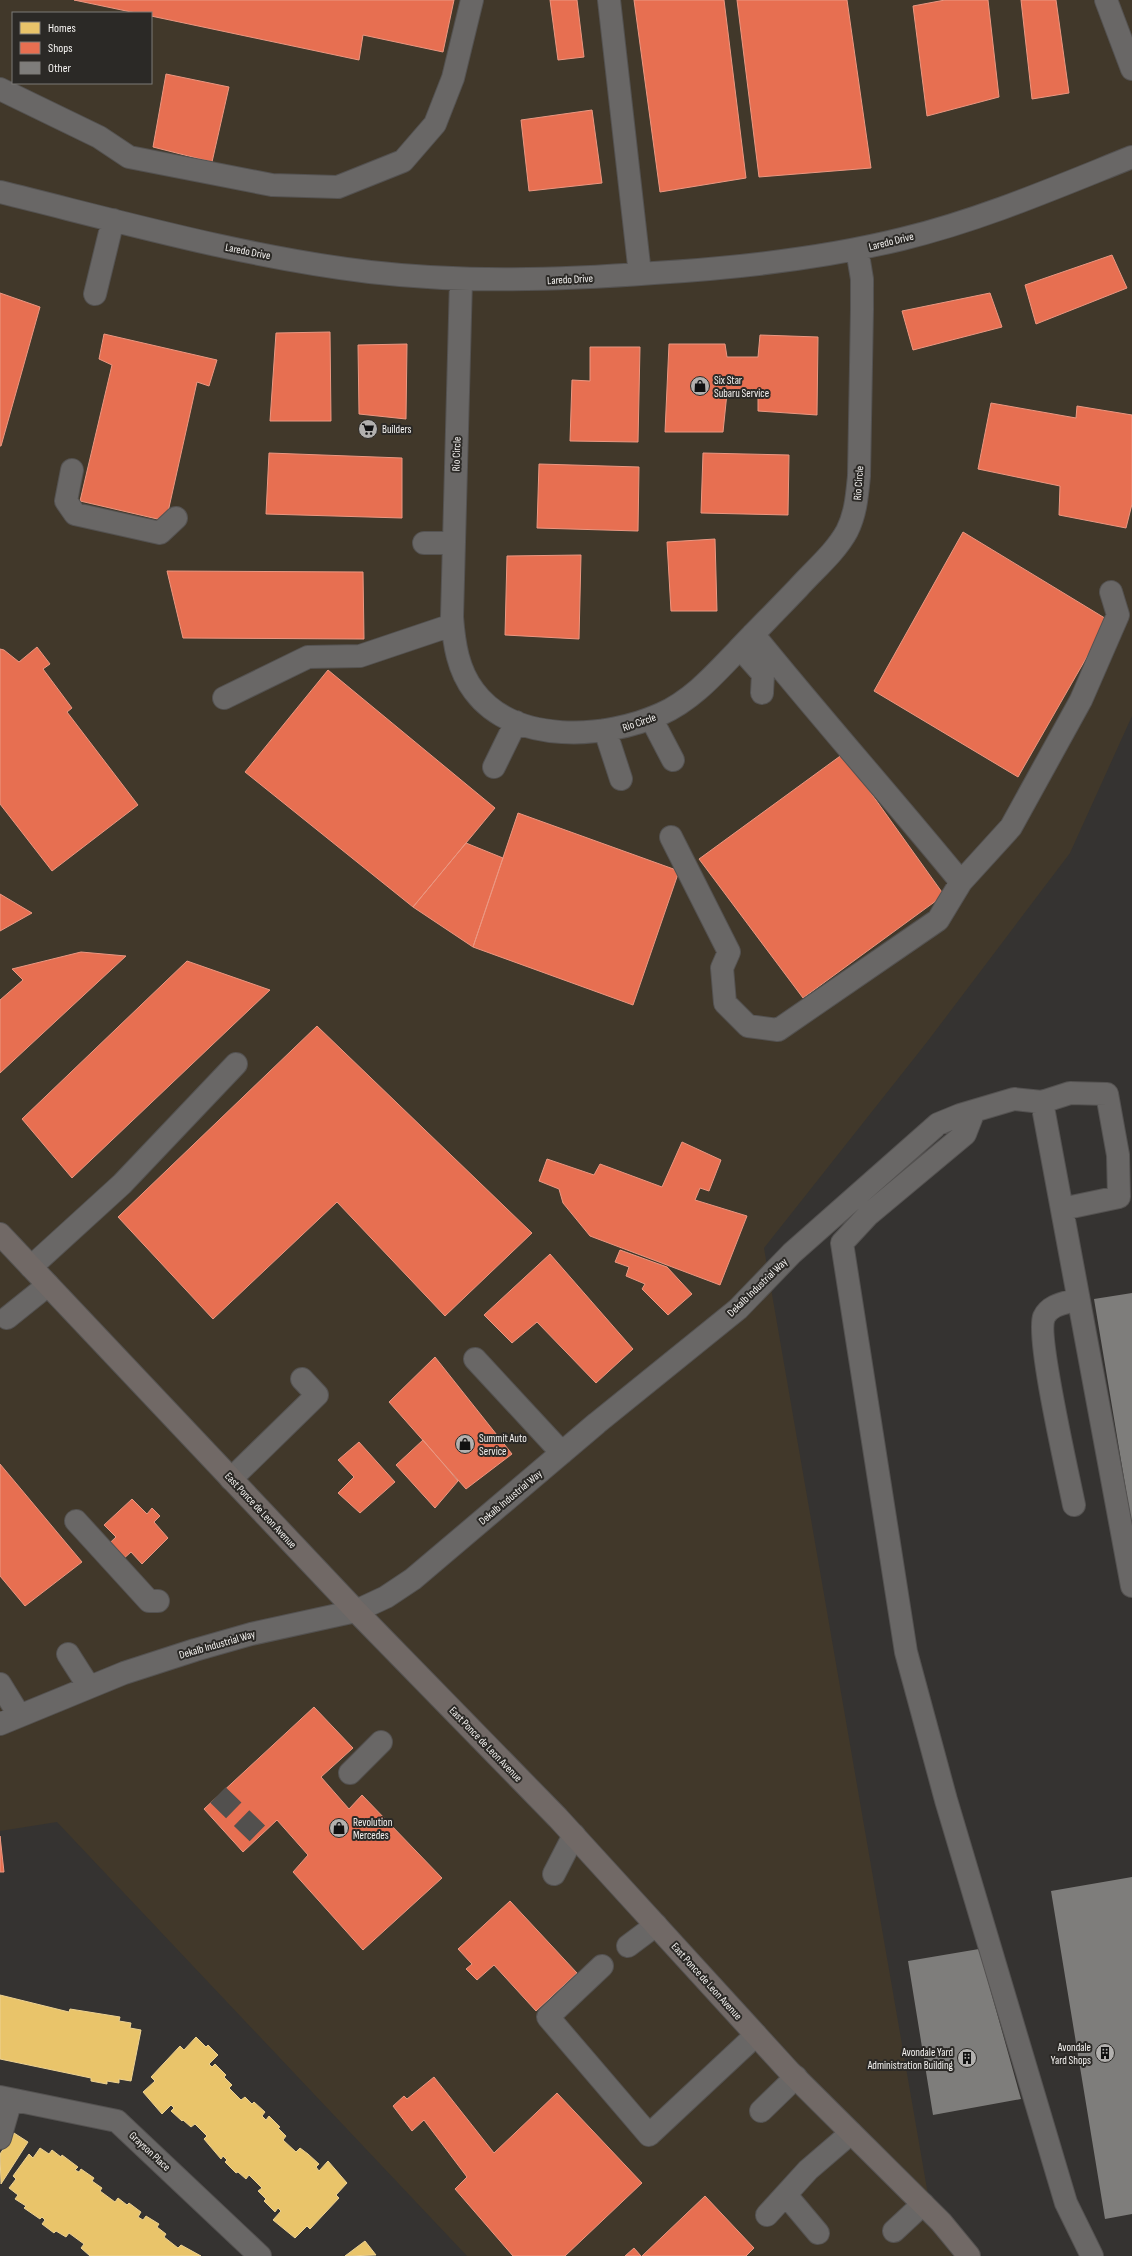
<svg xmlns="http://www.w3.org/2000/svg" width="1132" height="2256" viewBox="0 0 1132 2256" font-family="'Sofia Sans Condensed',sans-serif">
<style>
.commercial{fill:#41382a;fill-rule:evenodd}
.homes{fill:#e9c46a;stroke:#edd292}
.shops{fill:#e76f51;stroke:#eb9781}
.building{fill:#7e7d7b}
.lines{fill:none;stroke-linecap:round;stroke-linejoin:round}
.minor-tunnel{stroke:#52504e;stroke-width:22;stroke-dasharray:22 11;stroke-linecap:butt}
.minor-casing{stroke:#545251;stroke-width:24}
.major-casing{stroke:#545251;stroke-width:24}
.minor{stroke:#696766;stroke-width:22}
.major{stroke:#716966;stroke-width:22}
.labels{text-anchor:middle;stroke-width:4;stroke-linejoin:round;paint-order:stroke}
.street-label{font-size:11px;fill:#f5f3f1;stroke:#2b2926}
.poi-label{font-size:11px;fill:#f5f3f1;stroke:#2b2926;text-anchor:start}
</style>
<rect width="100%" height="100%" fill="#353331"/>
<path class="commercial" d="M 0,0 L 1132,0 L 1132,716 L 1070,853 L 927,1042 L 764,1248 L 931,2212 L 964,2256 L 467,2256 L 57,1822 L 0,1831 ZM 13,13 L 151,13 L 151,83 L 13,83 Z"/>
<path class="homes" d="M 0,1995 L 69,2012 L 70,2009 L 120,2017 L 119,2021 L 131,2023 L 130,2028 L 141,2030 L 131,2081 L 119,2079 L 119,2083 L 107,2081 L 107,2084 L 91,2081 L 91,2078 L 0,2059 Z
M 196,2037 L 206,2047 L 208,2045 L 218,2055 L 209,2064 L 212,2067 L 215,2064 L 226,2075 L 224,2077 L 232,2085 L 229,2088 L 241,2100 L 245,2097 L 252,2104 L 254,2102 L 265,2112 L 262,2116 L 266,2120 L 269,2116 L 280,2127 L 278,2128 L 286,2136 L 283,2140 L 296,2152 L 300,2148 L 308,2154 L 319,2164 L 316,2167 L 319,2171 L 328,2161 L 347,2183 L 336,2195 L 339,2198 L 310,2229 L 307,2226 L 295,2238 L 273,2220 L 281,2211 L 278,2208 L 275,2212 L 264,2201 L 266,2199 L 258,2191 L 262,2188 L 249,2175 L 246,2179 L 238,2172 L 236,2173 L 225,2162 L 227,2160 L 223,2156 L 221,2159 L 204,2139 L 207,2136 L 195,2124 L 191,2127 L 183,2120 L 182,2121 L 171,2111 L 174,2108 L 171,2105 L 162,2114 L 143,2092 L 155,2081 L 151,2077 L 180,2046 L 184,2050 Z
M 14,2133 L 28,2142 L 1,2184 L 0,2154 Z
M 40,2148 L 49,2154 L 52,2150 L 61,2157 L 62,2155 L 78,2167 L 75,2170 L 79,2172 L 81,2169 L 94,2178 L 92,2181 L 102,2188 L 100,2191 L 115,2202 L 118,2198 L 127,2205 L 129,2203 L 141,2212 L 138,2217 L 143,2220 L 146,2216 L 159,2224 L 157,2227 L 166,2234 L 164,2237 L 178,2248 L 181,2245 L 201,2256 L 90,2256 L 81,2248 L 84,2244 L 69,2233 L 66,2237 L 56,2231 L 54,2233 L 42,2224 L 45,2220 L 42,2217 L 40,2219 L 24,2208 L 26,2206 L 15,2199 L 18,2195 L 9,2188 L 16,2179 L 13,2176 L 29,2154 L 33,2158 Z
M 365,2241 L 376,2255 L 345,2256 Z"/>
<path class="shops" d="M 74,0 L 454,0 L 443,52 L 363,35 L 359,60 L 151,16 L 151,13 L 136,13 Z
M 550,0 L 577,0 L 584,57 L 558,60 Z
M 634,0 L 724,0 L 746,178 L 660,192 Z
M 737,0 L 847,0 L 871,168 L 759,177 Z
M 945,0 L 988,0 L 999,97 L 927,116 L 913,6 Z
M 1021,0 L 1056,0 L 1069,93 L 1032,99 Z
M 166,74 L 229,87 L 212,162 L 153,147 Z
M 592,110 L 602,183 L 529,191 L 521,120 Z
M 1112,255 L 1127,288 L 1036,324 L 1025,285 Z
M 0,293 L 40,307 L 1,446 L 0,446 Z
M 990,293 L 1002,327 L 913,350 L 902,311 Z
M 330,332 L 331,421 L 270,421 L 276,333 Z
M 104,334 L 217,360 L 209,386 L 197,382 L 166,521 L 80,501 L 112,365 L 99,359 Z
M 760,335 L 818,337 L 817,415 L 758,411 L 758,392 L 727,393 L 723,432 L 665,432 L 669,344 L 725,344 L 727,357 L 758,357 Z
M 407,344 L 406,419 L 359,414 L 358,345 Z
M 590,347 L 640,347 L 638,442 L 570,441 L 572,380 L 590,381 Z
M 991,403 L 1076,418 L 1077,406 L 1132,415 L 1132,504 L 1126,528 L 1059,515 L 1060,486 L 978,469 Z
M 269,453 L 402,458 L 402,518 L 266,514 Z
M 703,453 L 789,455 L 788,515 L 701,513 Z
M 539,464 L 639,467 L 638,531 L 537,528 Z
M 963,532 L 1108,620 L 1018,777 L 874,691 Z
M 715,539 L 717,611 L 671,611 L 667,542 Z
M 581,555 L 579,639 L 505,635 L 507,556 Z
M 167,571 L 363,572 L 364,639 L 183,638 Z
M 37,647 L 50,664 L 43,669 L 72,708 L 67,712 L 138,805 L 52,871 L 0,804 L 0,649 L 4,650 L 19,662 Z
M 328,670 L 495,808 L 413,907 L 245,772 Z
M 843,754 L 944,895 L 803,998 L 699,859 Z
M 518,813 L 679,871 L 633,1005 L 473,947 Z
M 466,843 L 503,858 L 473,947 L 413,907 Z
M 0,894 L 32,913 L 0,931 Z
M 81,952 L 126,956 L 0,1073 L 0,1000 L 23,980 L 12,969 Z
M 187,961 L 270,990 L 72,1178 L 22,1119 Z
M 317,1026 L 532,1233 L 445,1316 L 337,1202 L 213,1319 L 118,1217 Z
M 682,1142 L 721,1160 L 709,1191 L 700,1188 L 695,1200 L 747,1216 L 720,1285 L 590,1236 L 563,1203 L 559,1189 L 539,1181 L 547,1159 L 594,1175 L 600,1164 L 662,1187 Z
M 620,1250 L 667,1267 L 692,1294 L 668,1315 L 642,1289 L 645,1284 L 626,1276 L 629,1267 L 615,1262 Z
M 550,1254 L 633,1349 L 596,1383 L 537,1322 L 512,1343 L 484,1315 Z
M 435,1357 L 512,1454 L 466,1489 L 389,1402 Z
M 423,1440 L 458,1481 L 435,1508 L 396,1465 Z
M 359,1442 L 395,1482 L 360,1513 L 338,1493 L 354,1477 L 338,1460 Z
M 0,1464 L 82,1562 L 25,1606 L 0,1576 Z
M 132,1499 L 147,1514 L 152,1508 L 160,1516 L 154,1522 L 168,1538 L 142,1564 L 131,1552 L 111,1570 L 97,1555 L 116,1537 L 104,1525 Z
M 314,1707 L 353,1748 L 321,1777 L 349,1809 L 362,1795 L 442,1878 L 363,1950 L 293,1872 L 308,1855 L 277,1820 L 243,1852 L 204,1809 Z
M 0,1836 L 4,1872 L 0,1872 Z
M 510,1901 L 577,1973 L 536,2011 L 494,1965 L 477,1980 L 466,1969 L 472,1964 L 458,1949 Z
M 434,2077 L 494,2153 L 557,2093 L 642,2183 L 565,2256 L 513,2256 L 455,2189 L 467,2177 L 424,2120 L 412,2131 L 393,2106 L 404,2096 L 407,2099 Z
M 705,2196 L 754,2248 L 746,2256 L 642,2256 Z
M 634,2248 L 641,2256 L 625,2256 Z"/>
<path class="building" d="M 1132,1293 L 1132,1520 L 1131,1520 L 1094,1299 Z
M 1132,1877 L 1132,2214 L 1105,2219 L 1051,1891 Z
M 979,1949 L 1021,2099 L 933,2115 L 908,1961 Z"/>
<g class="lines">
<path class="minor-tunnel" d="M 218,1795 L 260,1836"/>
<g class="minor-casing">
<path id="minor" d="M 609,0 L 640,274
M 1106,0 L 1132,69
M 0,89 L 99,137 L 129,157 L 272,185 L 338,187 L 403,161 L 435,124 L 453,78 L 472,0
M 0,192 C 122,222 245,257 370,272 C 466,283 558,280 654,273 C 737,268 821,259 902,239 C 981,220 1057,187 1132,157
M 461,280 L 452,617 C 454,644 458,670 474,691 C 514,745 606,739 661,714 C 692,700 714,675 737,651 C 757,630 778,609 798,588 C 814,570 835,553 847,531 C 856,513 857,495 859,476 L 862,309 L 862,279 L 857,249
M 95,294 L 113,220
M 72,470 L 66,501 L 75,514 L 160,533 L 176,518
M 424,543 L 453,543
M 753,634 C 821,718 893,799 961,882 L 1011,827 L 1081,700 L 1118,615 L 1111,592
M 740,648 L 763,674 L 762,693
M 224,698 L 308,657 L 360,656 L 452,625
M 651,718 L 673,760
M 605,730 L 621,779
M 494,767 L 516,722
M 671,837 L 729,952 L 722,968 L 725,1003 L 748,1026 L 778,1030 L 938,920 L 961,882
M 1042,1102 L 1070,1093 L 1107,1094 L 1118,1155 L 1119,1197 L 1062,1209
M 974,1111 L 965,1134 L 868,1215 L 842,1243 L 906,1652 L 946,1800 L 1066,2203 L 1092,2256
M 31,1267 L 122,1184 L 236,1064
M 7,1318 L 48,1285
M 475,1359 L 562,1453
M 231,1479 L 317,1395 L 302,1379
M 1074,1505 C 1068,1475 1036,1336 1044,1317 C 1050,1304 1066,1303 1078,1299
M 76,1521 L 149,1601 L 158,1601
M 68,1654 L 89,1687
M 0,1684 L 19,1715
M 0,1724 L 124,1673 L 195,1650 L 251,1634 L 356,1611 L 386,1597 L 413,1579 L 597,1423 L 738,1309 L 792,1253 L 938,1124 L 960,1115 L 1014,1099 L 1042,1102 L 1132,1586
M 350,1773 L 381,1742
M 554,1874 L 574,1835
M 628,1946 L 656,1925
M 602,1966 L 548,2017 L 649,2135 L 756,2035
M 0,2097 L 117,2121 L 260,2256
M 761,2111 L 796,2077
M 0,2138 L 11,2100
M 786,2195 L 818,2233
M 767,2215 L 808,2170 L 851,2133
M 894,2231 L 923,2204"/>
</g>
<g class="major-casing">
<path id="major" d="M 0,1234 L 356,1611 L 558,1818 L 789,2071 L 941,2222 L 969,2256"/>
</g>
<use href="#minor" class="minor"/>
<use href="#major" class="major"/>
</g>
<defs>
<g id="shop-disc" transform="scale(1)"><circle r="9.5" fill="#b2b0ae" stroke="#2b2926"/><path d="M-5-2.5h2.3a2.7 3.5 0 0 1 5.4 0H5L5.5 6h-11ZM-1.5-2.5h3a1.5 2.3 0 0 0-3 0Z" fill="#111"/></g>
<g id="supermarket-disc" transform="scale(1)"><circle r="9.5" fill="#b2b0ae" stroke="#2b2926"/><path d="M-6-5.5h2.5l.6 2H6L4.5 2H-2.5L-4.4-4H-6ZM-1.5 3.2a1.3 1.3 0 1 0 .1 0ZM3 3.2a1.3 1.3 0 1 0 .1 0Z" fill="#111"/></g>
<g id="building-disc" transform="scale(1)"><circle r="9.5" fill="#b2b0ae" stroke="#2b2926"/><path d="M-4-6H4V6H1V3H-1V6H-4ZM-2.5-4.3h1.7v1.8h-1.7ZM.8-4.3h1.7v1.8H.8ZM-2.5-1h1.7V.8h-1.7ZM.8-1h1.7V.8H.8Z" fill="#111"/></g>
</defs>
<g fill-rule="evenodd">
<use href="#shop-disc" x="700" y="386"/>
<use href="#supermarket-disc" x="368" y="429"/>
<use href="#shop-disc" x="465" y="1444"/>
<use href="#shop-disc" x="339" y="1828"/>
<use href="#building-disc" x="1105" y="2053"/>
<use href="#building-disc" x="967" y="2058"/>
</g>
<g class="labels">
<g class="street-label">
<text transform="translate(891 241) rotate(-14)" y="4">Laredo Drive</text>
<text transform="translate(248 251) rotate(11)" y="4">Laredo Drive</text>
<text transform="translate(570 279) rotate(-3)" y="4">Laredo Drive</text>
<text transform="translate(456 454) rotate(-88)" y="4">Rio Circle</text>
<text transform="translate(858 483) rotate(-86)" y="4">Rio Circle</text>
<text transform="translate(639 722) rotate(-19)" y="4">Rio Circle</text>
<text transform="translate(757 1287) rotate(-44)" y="4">Dekalb Industrial Way</text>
<text transform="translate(510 1497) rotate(-40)" y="4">Dekalb Industrial Way</text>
<text transform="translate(261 1510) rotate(47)" y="4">East Ponce de Leon Avenue</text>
<text transform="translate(217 1644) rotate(-16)" y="4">Dekalb Industrial Way</text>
<text transform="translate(486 1744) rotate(46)" y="4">East Ponce de Leon Avenue</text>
<text transform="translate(707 1981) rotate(48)" y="4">East Ponce de Leon Avenue</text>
<text transform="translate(150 2151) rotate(43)" y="4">Grayson Place</text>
</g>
<g class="poi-label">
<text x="714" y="384">Six Star<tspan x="714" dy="13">Subaru Service</tspan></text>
<text x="382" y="433">Builders</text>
<text x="479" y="1442">Summit Auto<tspan x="479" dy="13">Service</tspan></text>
<text x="353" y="1826">Revolution<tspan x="353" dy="13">Mercedes</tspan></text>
<text x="1091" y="2051" text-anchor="end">Avondale<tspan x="1091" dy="13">Yard Shops</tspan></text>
<text x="953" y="2056" text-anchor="end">Avondale Yard<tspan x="953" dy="13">Administration Building</tspan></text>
</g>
</g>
<rect x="12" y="12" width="140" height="72" fill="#2b2926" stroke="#7c7a77"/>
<rect x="20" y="22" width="20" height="12" fill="#e9c46a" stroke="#7c7a77"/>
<text x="48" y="32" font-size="12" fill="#f5f3f1">Homes</text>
<rect x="20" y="42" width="20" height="12" fill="#e76f51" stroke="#7c7a77"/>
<text x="48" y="52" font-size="12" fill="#f5f3f1">Shops</text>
<rect x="20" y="62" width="20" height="12" fill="#7e7d7b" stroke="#7c7a77"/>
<text x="48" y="72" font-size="12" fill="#f5f3f1">Other</text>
</svg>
